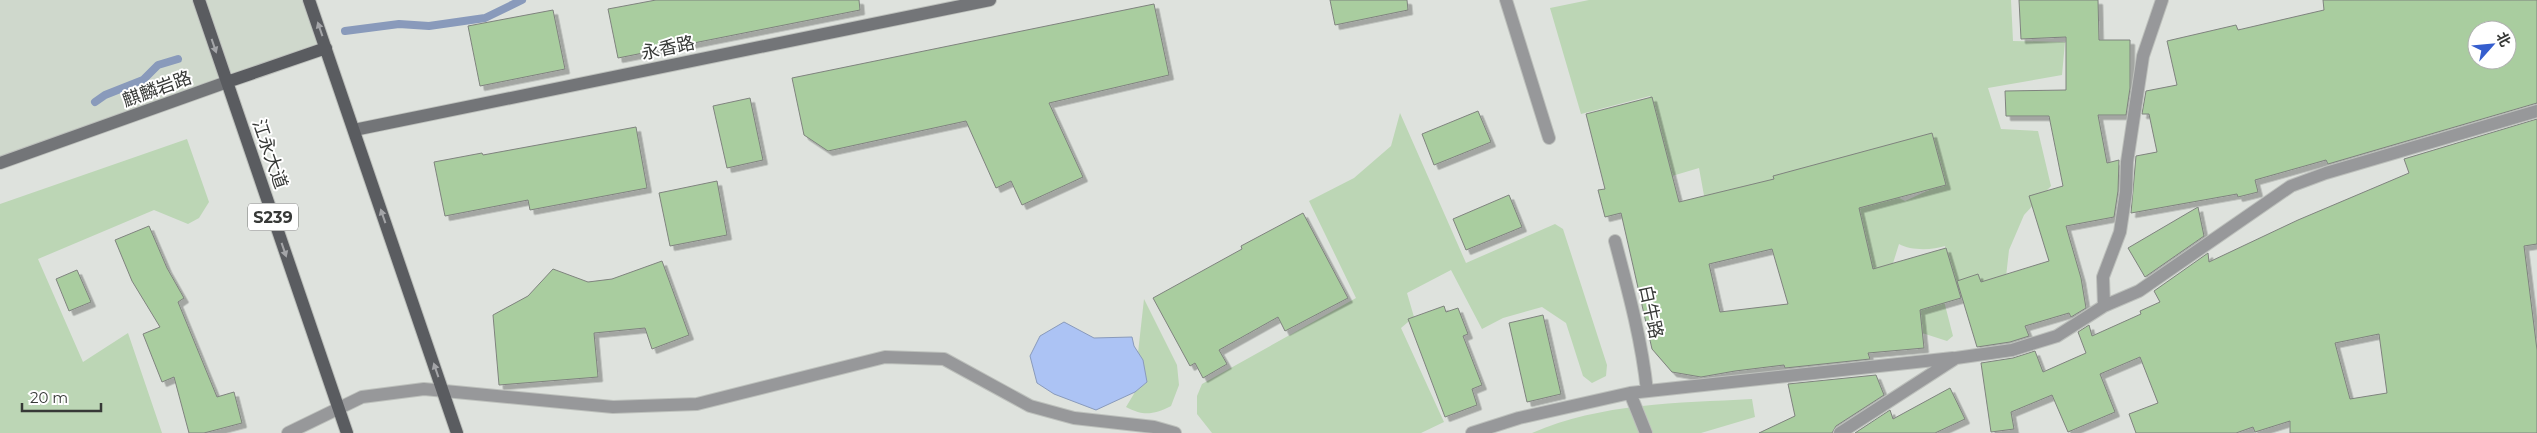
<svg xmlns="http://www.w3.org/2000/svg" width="2537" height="433" viewBox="0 0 2537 433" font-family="Montserrat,'Noto Sans SC',sans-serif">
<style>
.built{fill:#cfd8cc}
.green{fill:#bcd6b5}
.water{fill:#acc3f4;stroke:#899abb}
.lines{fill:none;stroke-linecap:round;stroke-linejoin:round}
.stream{stroke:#899abb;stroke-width:8}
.building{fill:#a9cd9f;stroke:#7f837e;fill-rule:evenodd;filter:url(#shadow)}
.minor-casing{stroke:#bdc0bc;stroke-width:14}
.secondary-casing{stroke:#bdc0bc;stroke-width:14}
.primary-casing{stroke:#bdc0bc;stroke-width:14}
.minor{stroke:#97989a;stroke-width:12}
.secondary{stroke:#737578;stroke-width:12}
.primary{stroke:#5a5c60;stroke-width:12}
.oneway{fill:#a4a5a8}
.labels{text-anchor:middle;stroke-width:4;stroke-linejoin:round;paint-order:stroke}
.shield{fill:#fff;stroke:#737473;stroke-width:1}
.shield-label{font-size:16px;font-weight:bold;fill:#373937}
.street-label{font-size:18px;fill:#373937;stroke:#fff}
</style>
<defs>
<filter id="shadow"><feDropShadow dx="4.5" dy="4.5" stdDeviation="0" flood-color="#0004"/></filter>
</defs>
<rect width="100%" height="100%" fill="#dee2dd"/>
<path class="built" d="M 0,0 L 309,0 L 326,48 L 0,164 Z"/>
<path class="green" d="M 1589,0 L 2011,0 L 2013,41 L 2065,42 L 2062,75 L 1988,88 L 2001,129 L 2038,131 L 2051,186 L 2024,215 L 2009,250 L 2006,277 L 1958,289 L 1945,246 C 1933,250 1911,251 1899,244 L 1890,273 L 1944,301 L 1953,336 L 1947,341 L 1885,321 L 1852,195 L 1883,190 L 1905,201 L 1929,190 L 1906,144 L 1873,149 L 1705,201 L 1699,168 L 1672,176 L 1650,96 L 1581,114 L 1550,8 Z
M 1400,113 L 1466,263 L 1555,224 L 1563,229 L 1607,365 L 1606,376 L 1592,383 L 1583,376 L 1566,323 L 1542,307 L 1503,318 L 1482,329 L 1451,270 L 1407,293 L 1414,317 L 1401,328 L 1444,422 L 1421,433 L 1212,433 L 1197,414 L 1197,396 L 1202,384 L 1356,298 L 1309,201 L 1354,178 L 1391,146 Z
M 187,139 L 209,202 L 199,218 L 188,224 L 154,210 L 38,259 L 83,362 L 128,333 L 162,433 L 0,433 L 0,204 Z
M 1144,299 L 1177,365 L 1179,385 L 1171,406 C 1153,415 1143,416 1126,407 L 1135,392 L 1147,382 L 1143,361 L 1138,353 Z
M 1752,399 L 1755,417 L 1701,433 L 1532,433 C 1601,403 1678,403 1752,399 Z"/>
<path class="water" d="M 1064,322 L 1094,338 L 1132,337 L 1134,346 L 1143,360 L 1147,382 L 1135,392 L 1096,410 L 1054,394 L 1037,383 L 1030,356 L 1040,336 Z"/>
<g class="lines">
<path class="stream" d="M 345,31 L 399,24 L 429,26 L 485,18 L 522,0
M 95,102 L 105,95 L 143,80 L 158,65 L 178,59"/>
</g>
<path class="building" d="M 656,0 L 859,0 L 860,10 L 618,58 L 608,9 Z
M 1330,0 L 1407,0 L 1408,10 L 1335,25 Z
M 2019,0 L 2098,0 L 2099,40 L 2130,40 L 2130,88 L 2126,115 L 2098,115 L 2107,163 L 2119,160 L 2118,191 L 2114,217 L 2066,226 L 2081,278 L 2086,308 L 2071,317 L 2069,313 L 2025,326 L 2029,336 L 2010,342 L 1977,347 L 1957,281 L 1978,274 L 1981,282 L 2049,261 L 2029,196 L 2063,186 L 2049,116 L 2006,116 L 2005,91 L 2066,90 L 2066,37 L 2021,39 Z
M 2323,0 L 2537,0 L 2537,103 L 2328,164 L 2326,160 L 2255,180 L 2258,192 L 2238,197 L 2237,194 L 2131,213 L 2136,156 L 2157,152 L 2149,114 L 2142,114 L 2146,91 L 2177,85 L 2167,41 L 2236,25 L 2238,30 L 2324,10 ZM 2477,30 L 2507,30 L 2507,60 L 2477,60 Z
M 1154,4 L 1169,75 L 1049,103 L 1083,177 L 1022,205 L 1011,181 L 996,188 L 966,121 L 828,151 L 804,135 L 792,78 Z
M 553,10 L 565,69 L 480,86 L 468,26 Z
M 1652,97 L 1679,202 L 1774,179 L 1773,176 L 1932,133 L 1946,185 L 1859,208 L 1873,269 L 1946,248 L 1961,298 L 1920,310 L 1924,348 L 1868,353 L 1870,359 L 1785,368 L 1784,365 L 1735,371 L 1701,377 L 1672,372 L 1652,349 L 1621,213 L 1605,217 L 1598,190 L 1605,189 L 1586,114 ZM 1772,249 L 1788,304 L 1720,312 L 1709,264 Z
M 750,98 L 763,160 L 727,168 L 713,106 Z
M 1478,111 L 1491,142 L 1434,165 L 1422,134 Z
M 2537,119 L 2537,244 L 2524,246 L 2537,350 L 2537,433 L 2290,433 L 2290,421 L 2255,432 L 2253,427 L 2236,433 L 2136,433 L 2129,414 L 2158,403 L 2140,357 L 2100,374 L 2115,412 L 2068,432 L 2052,395 L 2011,412 L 2014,429 L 1991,432 L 1981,363 L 2013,358 L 2035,351 L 2043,372 L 2086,353 L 2078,332 L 2089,325 L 2092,336 L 2141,314 L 2140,311 L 2160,302 L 2154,291 L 2208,253 L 2209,262 L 2298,220 L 2409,173 L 2404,159 ZM 2379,334 L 2387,393 L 2350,399 L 2335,343 Z
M 636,127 L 647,188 L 530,210 L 528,200 L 445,216 L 434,162 L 482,153 L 483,155 Z
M 717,181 L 727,235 L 670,246 L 659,193 Z
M 1509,195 L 1522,227 L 1466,250 L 1453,219 Z
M 2198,207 L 2204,236 L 2145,277 L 2128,248 Z
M 1303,213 L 1348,298 L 1285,331 L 1278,317 L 1219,350 L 1227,364 L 1203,378 L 1195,363 L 1190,366 L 1153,298 L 1242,249 L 1241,246 Z
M 149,226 L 167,268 L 184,298 L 178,302 L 217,397 L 234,392 L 242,423 L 204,433 L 189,433 L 174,377 L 162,382 L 143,334 L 160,327 L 132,281 L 115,240 Z
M 662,261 L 689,335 L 652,349 L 645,328 L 594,333 L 598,377 L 499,385 L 493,315 L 528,296 L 553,269 L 588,282 L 612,279 Z
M 77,270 L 91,302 L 69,311 L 56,279 Z
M 1444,306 L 1446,312 L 1458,308 L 1468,334 L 1463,336 L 1482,385 L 1472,389 L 1477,405 L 1445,417 L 1408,319 Z
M 1543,315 L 1561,394 L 1527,402 L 1509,323 Z
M 1876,375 L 1884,395 L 1836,426 L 1832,433 L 1759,433 L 1795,416 L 1788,384 Z
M 1950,388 L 1965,419 L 1935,433 L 1855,433 L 1890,410 L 1893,419 Z"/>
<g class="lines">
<g class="minor-casing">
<path id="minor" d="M 1506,0 L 1549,138
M 1615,241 C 1628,290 1642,341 1647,391
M 2104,306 L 2103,277 L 2120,232 L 2126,192 L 2127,162 L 2143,56 L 2162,0
M 1630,393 L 1646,433
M 288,433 L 362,397 L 424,389 L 613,407 L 697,404 L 885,357 L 944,359 L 1030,406 L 1074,418 L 1154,427 L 1175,433
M 1472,433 L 1519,418 L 1630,393 L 1953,358
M 1840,433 L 1956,358 L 2012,350 L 2057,336 L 2104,306 L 2139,291 L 2291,186 L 2326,173 L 2537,111"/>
</g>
<g class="secondary-casing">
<path id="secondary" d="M 354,130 L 990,0
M 0,163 L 227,82"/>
</g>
<g class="primary-casing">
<path id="primary" d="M 199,0 L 347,433
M 309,0 L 457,433
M 227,82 L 326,48"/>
</g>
<use href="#minor" class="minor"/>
<use href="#secondary" class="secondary"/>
<use href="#primary" class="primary"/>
</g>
<defs><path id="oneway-solid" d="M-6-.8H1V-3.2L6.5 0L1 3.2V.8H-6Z" transform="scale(1.25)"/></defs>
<g class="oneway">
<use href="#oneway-solid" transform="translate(320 29) rotate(-109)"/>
<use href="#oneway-solid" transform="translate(214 46) rotate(71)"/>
<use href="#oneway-solid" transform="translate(383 216) rotate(-109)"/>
<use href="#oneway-solid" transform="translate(284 250) rotate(71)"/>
<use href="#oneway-solid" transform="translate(436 370) rotate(-109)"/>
</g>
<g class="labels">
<rect class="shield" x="248" y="203.5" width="50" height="27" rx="4"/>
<g class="shield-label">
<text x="273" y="223">S239</text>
</g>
<g class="street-label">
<text transform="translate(668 48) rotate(-12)" y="6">永香路</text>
<text transform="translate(157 89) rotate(-20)" y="6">麒麟岩路</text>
<text transform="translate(270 154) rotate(71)" y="6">江永大道</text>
<text transform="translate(1651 312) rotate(78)" y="6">白牛路</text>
</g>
</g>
<g transform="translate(2492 45) rotate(63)"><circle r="24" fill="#ffffff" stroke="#afb0af"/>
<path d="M0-4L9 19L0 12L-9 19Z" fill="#355ece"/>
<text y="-8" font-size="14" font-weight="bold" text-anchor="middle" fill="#373937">北</text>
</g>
<path d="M22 403v8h79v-8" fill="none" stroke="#373937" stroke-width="2.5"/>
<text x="30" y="403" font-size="15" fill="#373937" stroke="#ffffff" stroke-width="4" paint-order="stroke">20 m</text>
</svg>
